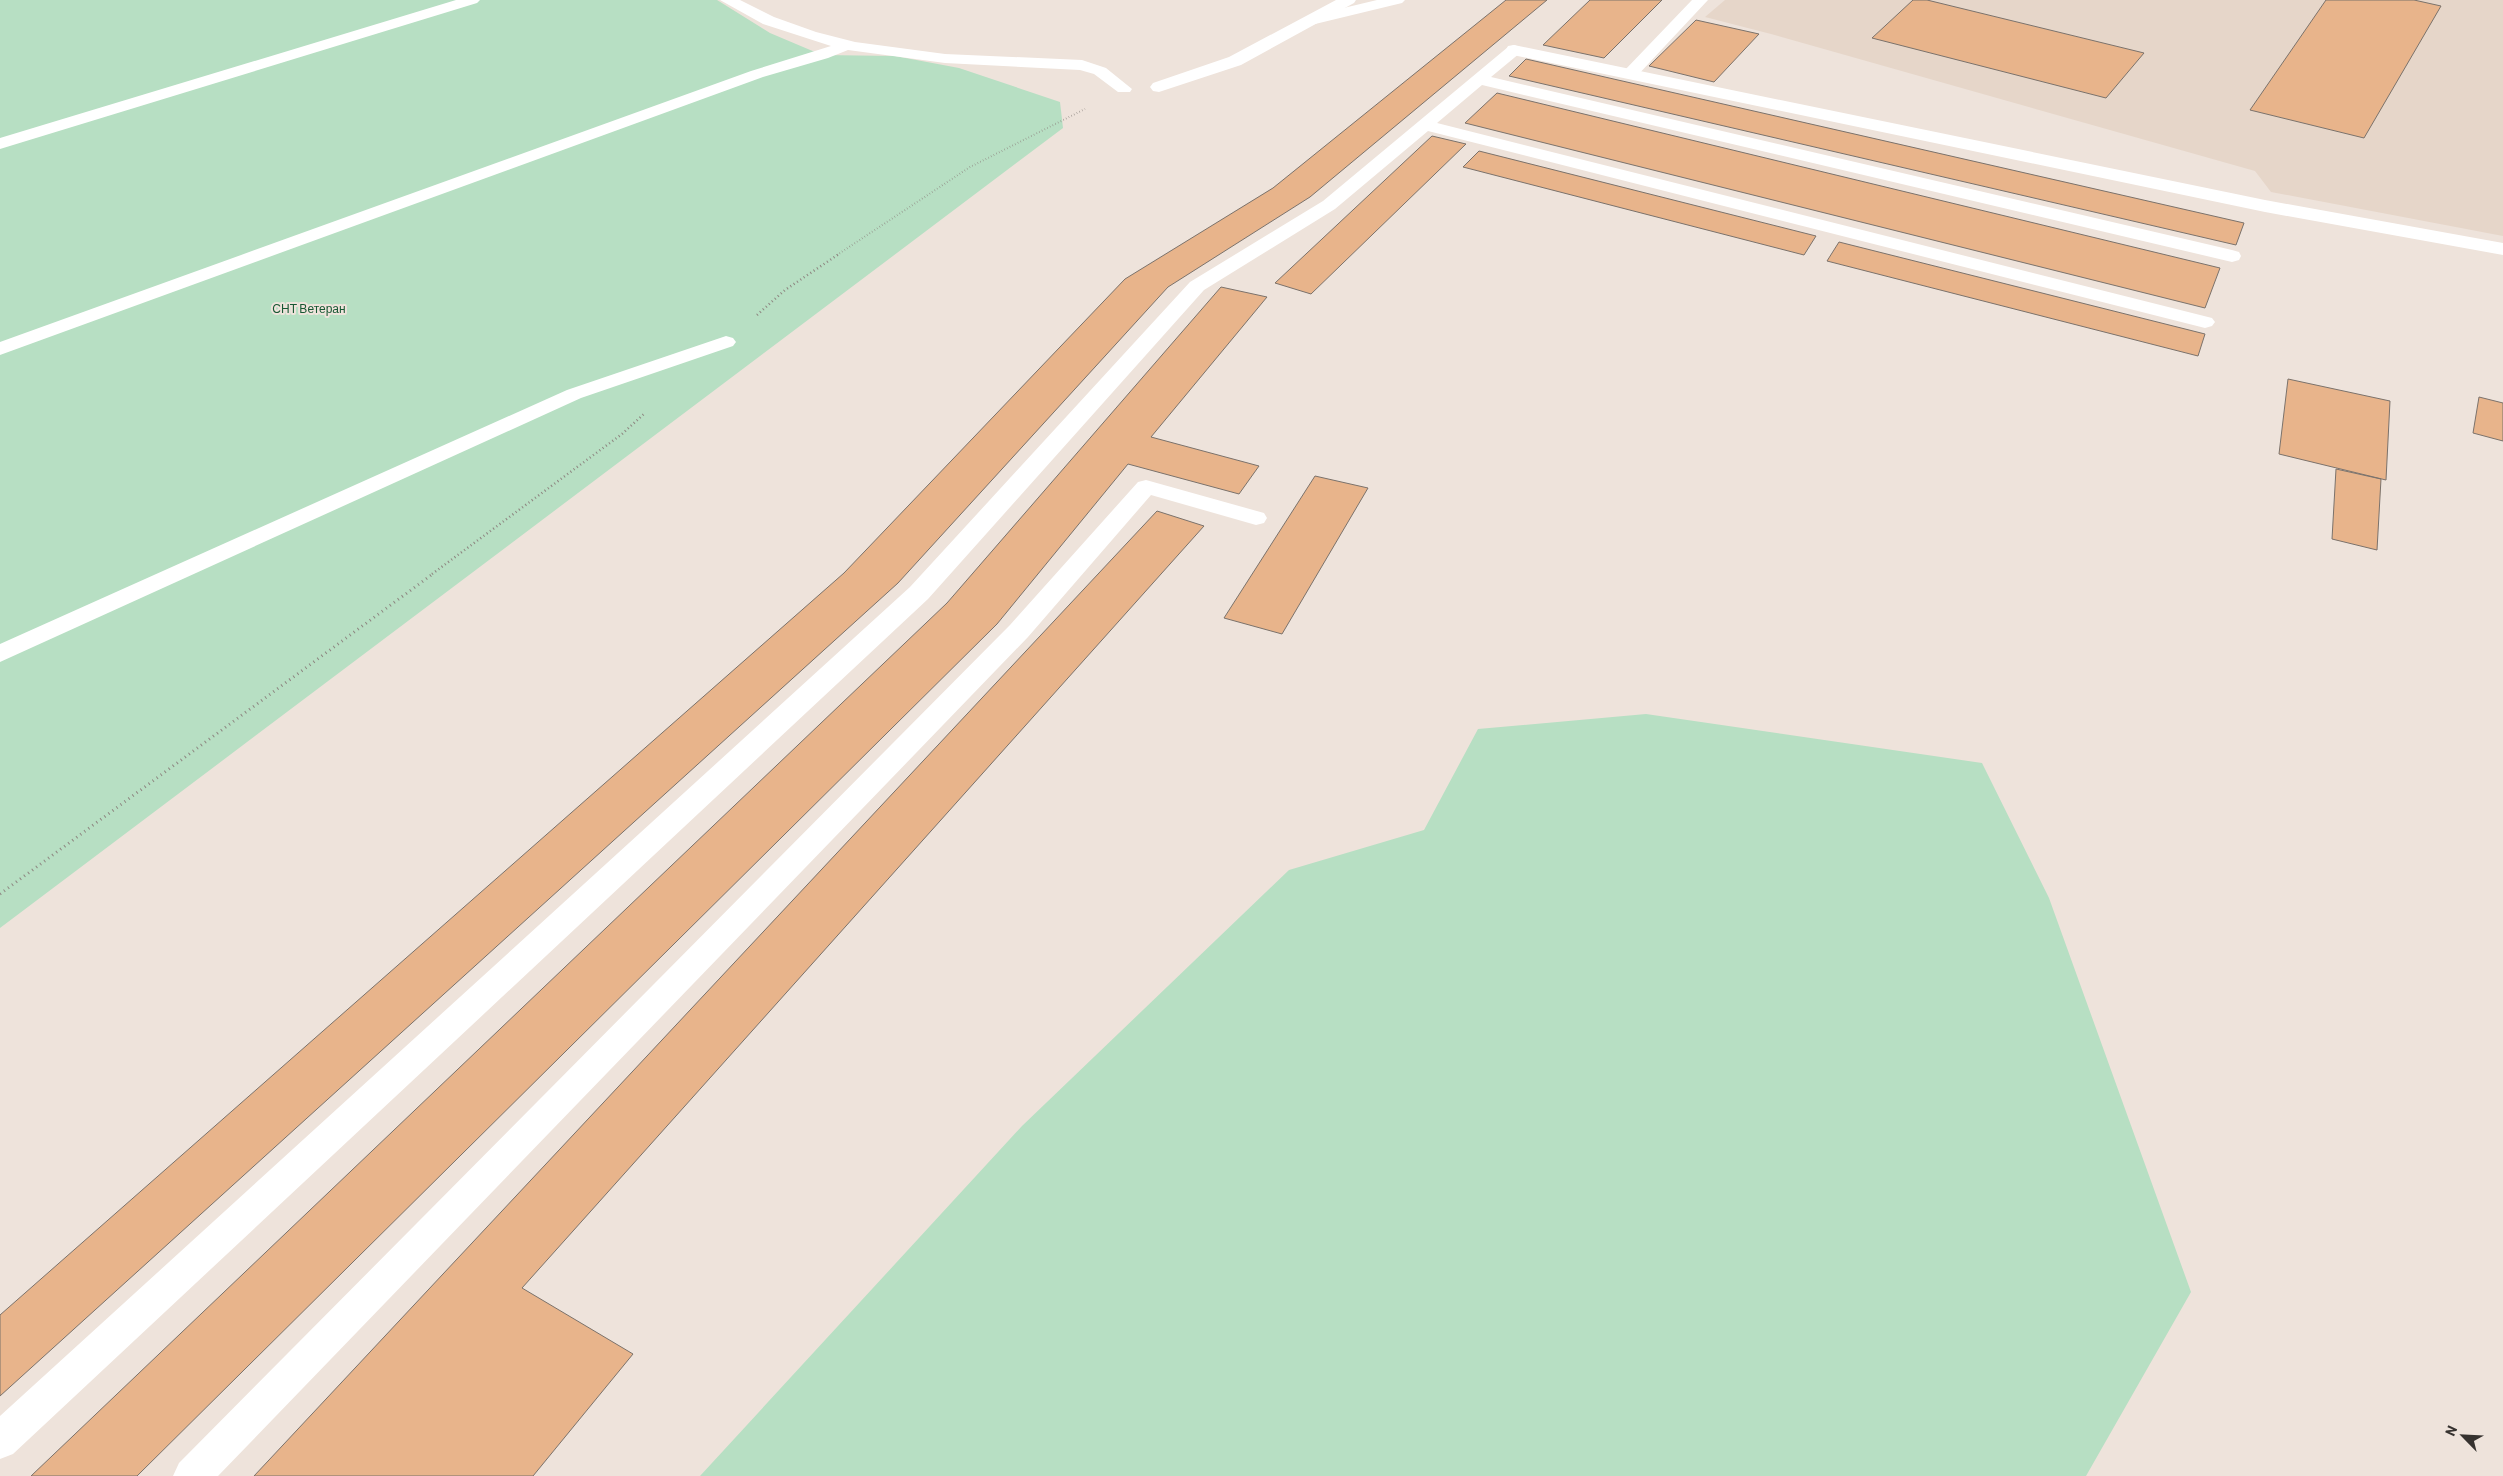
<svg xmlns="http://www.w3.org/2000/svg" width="2503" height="1476" viewBox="0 0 2503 1476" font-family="Barlow,sans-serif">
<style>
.built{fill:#e6d6c9}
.green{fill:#b7dfc3}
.building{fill:#e8b48b;stroke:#7b726b}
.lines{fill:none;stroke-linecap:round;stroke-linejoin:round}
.path-far2{stroke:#8d8680;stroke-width:2;stroke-dasharray:0.5 2.5;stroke-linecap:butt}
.path-far1{stroke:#8d8680;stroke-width:2.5;stroke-dasharray:1 3;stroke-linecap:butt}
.path{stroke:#8d8680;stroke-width:3;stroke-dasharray:1 4;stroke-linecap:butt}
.lane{fill:#fff;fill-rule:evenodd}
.street{fill:#fff;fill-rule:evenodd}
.labels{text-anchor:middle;stroke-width:4;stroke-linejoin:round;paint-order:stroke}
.far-park-label{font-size:12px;fill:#175833;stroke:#eee3db}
</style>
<rect width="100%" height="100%" fill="#eee3db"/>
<path class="built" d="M 1725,0 L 2503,0 L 2503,236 L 2271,192 L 2255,171 L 1771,34 L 1705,17 Z"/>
<path class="green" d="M 0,0 L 717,0 L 770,33 L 822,55 L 895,56 L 959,68 L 1060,102 L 1063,128 L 0,928 Z
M 1646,714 L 1982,763 L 2049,898 L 2191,1292 L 2086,1476 L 700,1476 L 1022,1126 L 1289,870 L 1424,830 L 1478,729 Z"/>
<path class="building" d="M 1506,0 L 1547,0 L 1310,197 L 1168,287 L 898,583 L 0,1396 L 0,1315 L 844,573 L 1125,279 L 1273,188 Z
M 1590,0 L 1662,0 L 1604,58 L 1543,45 Z
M 1913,0 L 1927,0 L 2144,53 L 2106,98 L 1872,38 Z
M 2326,0 L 2414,0 L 2441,6 L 2364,138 L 2250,110 Z
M 1696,20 L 1759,34 L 1714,82 L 1649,66 Z
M 1526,59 L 2244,223 L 2236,245 L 1509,76 Z
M 1497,93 L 2220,268 L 2205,308 L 1465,123 Z
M 1432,136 L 1466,144 L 1311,294 L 1275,283 Z
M 1479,151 L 1816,236 L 1804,255 L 1463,167 Z
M 1839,242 L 2205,334 L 2198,356 L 1827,261 Z
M 1221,287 L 1267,297 L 1151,437 L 1259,466 L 1239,494 L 1128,464 L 997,624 L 137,1476 L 31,1476 L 947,603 Z
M 2288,379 L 2390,401 L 2386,480 L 2279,454 Z
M 2479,397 L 2503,403 L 2503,441 L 2473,433 Z
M 2336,469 L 2381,479 L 2377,550 L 2332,539 Z
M 1315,476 L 1368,488 L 1282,634 L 1224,618 Z
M 1157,511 L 1204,526 L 522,1288 L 633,1354 L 533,1476 L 254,1476 Z"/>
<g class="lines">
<path class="path-far2" d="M 837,255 L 970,167 L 1085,109"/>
<path class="path-far1" d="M 757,315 L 785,290 L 839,254
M 432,574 L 622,434 L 645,413"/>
<path class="path" d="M 0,894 L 434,573"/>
<path class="lane" d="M 456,0 L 480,0 L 477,3 L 0,149 L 0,138 Z
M 720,0 L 740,0 L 774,17 L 816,32 L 855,42 L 945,54 L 1082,60 L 1106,68 L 1132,89 L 1130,92 L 1118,92 L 1094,74 L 1080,70 L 945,63 L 848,50 L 828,58 L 763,77 L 0,355 L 0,342 L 751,71 L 831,46 L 763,24 Z
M 1377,0 L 1405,0 L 1402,3 L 1311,25 L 1303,20 L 1306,17 Z
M 1692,0 L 1708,0 L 1636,77 L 1624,77 L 1622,74 L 1624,71 Z
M 1514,45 L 1520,47 L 1522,50 L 1520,53 L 1491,77 L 2232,250 L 2239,252 L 2241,256 L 2239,260 L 2232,262 L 1482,85 L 1437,123 L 2212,318 L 2215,322 L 2212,326 L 2205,328 L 1428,131 L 1335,209 L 1204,290 L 928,599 L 13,1454 L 0,1459 L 0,1416 L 910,587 L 1190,282 L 1323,201 L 1508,47 Z
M 726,336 L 733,338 L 736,342 L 733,346 L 581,398 L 0,662 L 0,644 L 567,390 Z
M 1146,480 L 1264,513 L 1267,518 L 1264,523 L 1256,525 L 1151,495 L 1028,637 L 218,1476 L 173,1476 L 179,1463 L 1010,625 L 1138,482 Z"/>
<path class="street" d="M 1336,0 L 1356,0 L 1354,3 L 1241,65 L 1159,92 L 1153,91 L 1150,87 L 1153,83 L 1229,57 Z
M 1514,45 L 2265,200 L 2503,243 L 2503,255 L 2265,212 L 1508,54 L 1506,50 L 1508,46 Z"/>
</g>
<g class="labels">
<g class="far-park-label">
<text x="309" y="313">СНТ Ветеран</text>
</g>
</g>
<g transform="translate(2463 1436) rotate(294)" stroke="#eee3db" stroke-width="4" paint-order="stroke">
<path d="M0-4L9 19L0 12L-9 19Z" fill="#36322f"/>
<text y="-8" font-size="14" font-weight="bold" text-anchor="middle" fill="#36322f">N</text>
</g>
</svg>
